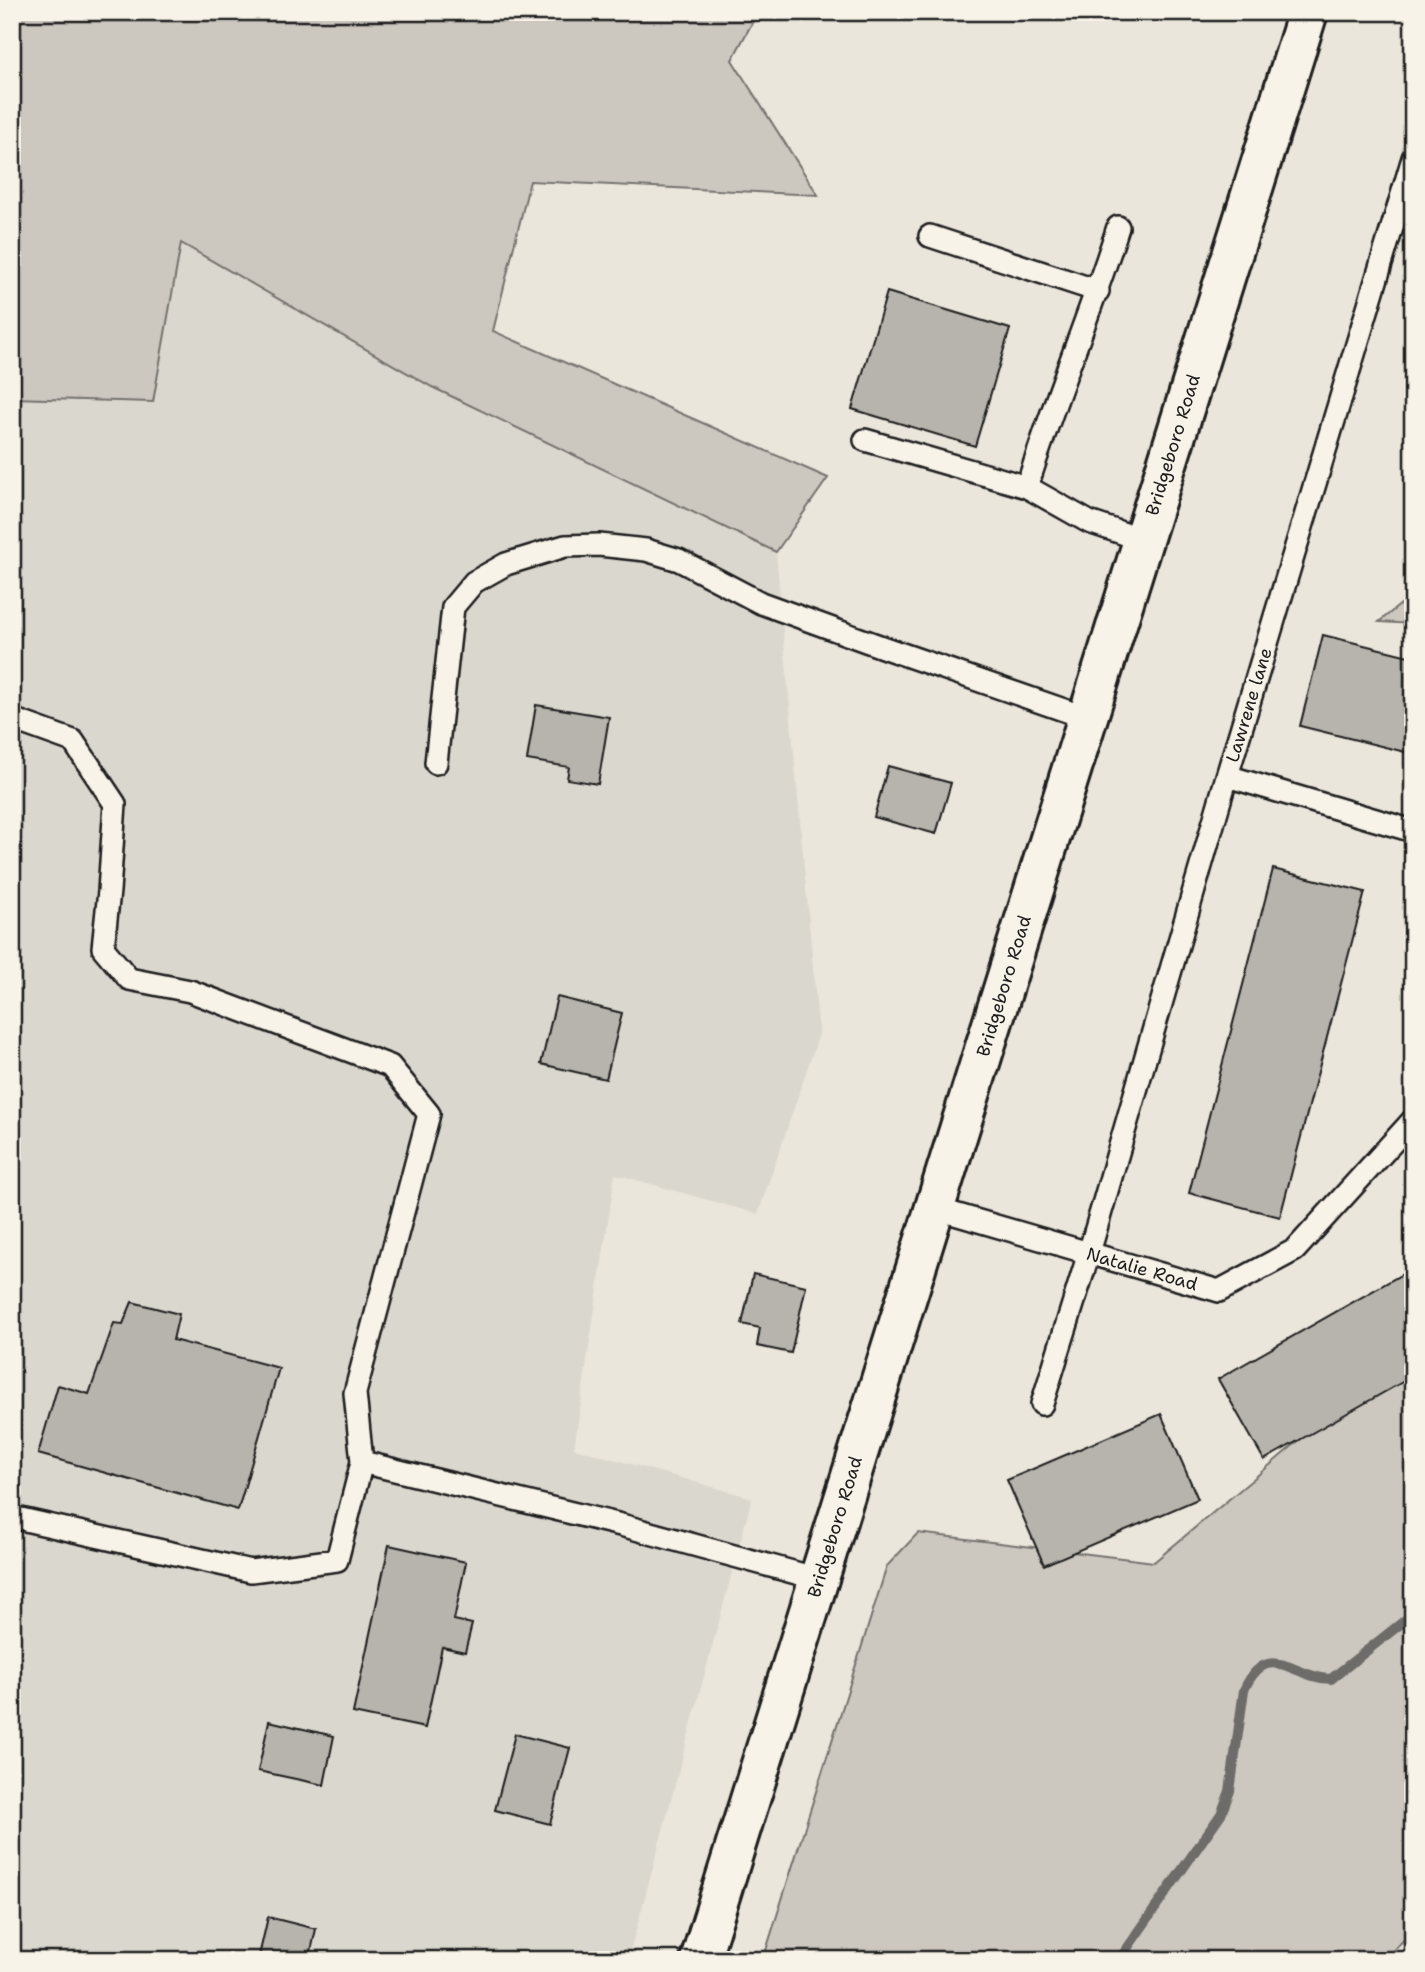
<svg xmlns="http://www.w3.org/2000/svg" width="1425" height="1972" viewBox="0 0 1425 1972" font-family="'Shantell Sans',sans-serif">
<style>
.built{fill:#dad7ce}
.green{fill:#ccc8c0;stroke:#74726e;stroke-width:2}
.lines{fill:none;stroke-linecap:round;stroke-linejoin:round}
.stream{stroke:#6d6c68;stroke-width:10}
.building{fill:#b6b4ac;stroke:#1c1c1c;stroke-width:2}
.lane-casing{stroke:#1c1c1c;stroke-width:26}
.primary-casing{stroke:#1c1c1c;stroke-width:44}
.lane{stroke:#f7f3e8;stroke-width:21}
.primary{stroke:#f7f3e8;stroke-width:38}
.labels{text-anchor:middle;stroke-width:5;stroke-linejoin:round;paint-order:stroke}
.street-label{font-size:18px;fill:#1c1c1c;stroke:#f7f3e8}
</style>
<rect width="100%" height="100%" fill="#eae6dc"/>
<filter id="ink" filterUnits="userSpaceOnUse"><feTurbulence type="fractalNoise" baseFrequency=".0143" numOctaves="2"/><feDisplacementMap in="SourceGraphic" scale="14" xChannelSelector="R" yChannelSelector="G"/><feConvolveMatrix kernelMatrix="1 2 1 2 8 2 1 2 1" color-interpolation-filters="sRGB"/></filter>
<g filter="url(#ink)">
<path class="built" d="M 181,243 L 432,387 L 776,552 L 819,1034 L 758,1214 L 615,1174 L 574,1448 L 752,1498 L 628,1960 L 12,1960 L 12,398 L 153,402 Z"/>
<path class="green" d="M 12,12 L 758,12 L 732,60 L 818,195 L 530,181 L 493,331 L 828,478 L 776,552 L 432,387 L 181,243 L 153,402 L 12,398 Z
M 1413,594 L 1413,624 L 1379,622 Z
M 1413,1345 L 1413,1931 L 1383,1960 L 763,1960 L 887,1566 L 918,1533 L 1154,1562 Z"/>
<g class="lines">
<path class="stream" d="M 1119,1960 L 1221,1814 L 1230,1791 L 1244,1690 C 1268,1637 1294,1679 1331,1679 L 1413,1614"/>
</g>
<path class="building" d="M 887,292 L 1010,329 L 975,446 L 852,409 Z
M 1323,635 L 1413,657 L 1413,754 L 1300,726 Z
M 536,705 L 609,717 L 598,784 L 567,779 L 569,767 L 527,760 Z
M 888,766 L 951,783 L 936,834 L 874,817 Z
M 1273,869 L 1365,892 L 1280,1217 L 1189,1193 Z
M 557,997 L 622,1013 L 606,1079 L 541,1064 Z
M 1413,1268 L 1413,1376 L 1264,1460 L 1218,1379 Z
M 753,1274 L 806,1286 L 791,1353 L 757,1346 L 760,1328 L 742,1324 Z
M 132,1302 L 179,1314 L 173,1340 L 279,1368 L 238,1510 L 38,1454 L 58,1385 L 89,1394 L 114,1323 L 123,1324 Z
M 1161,1414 L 1198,1499 L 1044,1565 L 1007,1480 Z
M 389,1545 L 466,1562 L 454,1620 L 472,1624 L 465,1652 L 442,1647 L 425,1728 L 353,1713 Z
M 269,1721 L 334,1736 L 324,1785 L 258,1771 Z
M 515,1734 L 570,1748 L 550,1824 L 495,1810 Z
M 268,1917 L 316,1929 L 309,1960 L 273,1960 L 259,1956 Z"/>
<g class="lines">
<g class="lane-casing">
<path id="lane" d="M 930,236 L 1098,291
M 865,440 L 1027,487 L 1089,522 L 1143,540
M 1027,487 C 1054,399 1090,315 1118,227
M 12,719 L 73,741 L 115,804 L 109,891 L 103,948 L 129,979 L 190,991 L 390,1066 L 429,1114 L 355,1393 L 362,1462 L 621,1525 L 818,1579
M 436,763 L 453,607 L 474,582 L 506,564 L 565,546 L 599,545 L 646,550 L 679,560 L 761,603 L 885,648 L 1087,718
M 1227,776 L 1413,831
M 934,1208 L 1219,1291 L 1295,1250 L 1413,1120
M 1042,1404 L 1089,1253 L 1227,776 L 1413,158
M 12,1517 L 251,1571 L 337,1560 L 362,1462"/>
</g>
<g class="primary-casing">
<path id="primary" d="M 700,1960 L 1308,12"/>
</g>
<use href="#lane" class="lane"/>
<use href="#primary" class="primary"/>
</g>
</g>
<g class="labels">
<g class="street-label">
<text transform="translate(1173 445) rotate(-73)" y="6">Bridgeboro Road</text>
<text transform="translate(1249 705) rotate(-73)" y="6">Lawrene lane</text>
<text transform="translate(1004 986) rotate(-73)" y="6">Bridgeboro Road</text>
<text transform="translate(1142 1269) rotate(16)" y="6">Natalie Road</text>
<text transform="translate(835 1527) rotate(-73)" y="6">Bridgeboro Road</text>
</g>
</g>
<rect width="1425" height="1972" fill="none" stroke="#f7f3e8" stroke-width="42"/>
<rect x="21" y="21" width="1383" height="1930" fill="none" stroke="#1c1c1c" stroke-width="2.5" filter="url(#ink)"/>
</svg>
